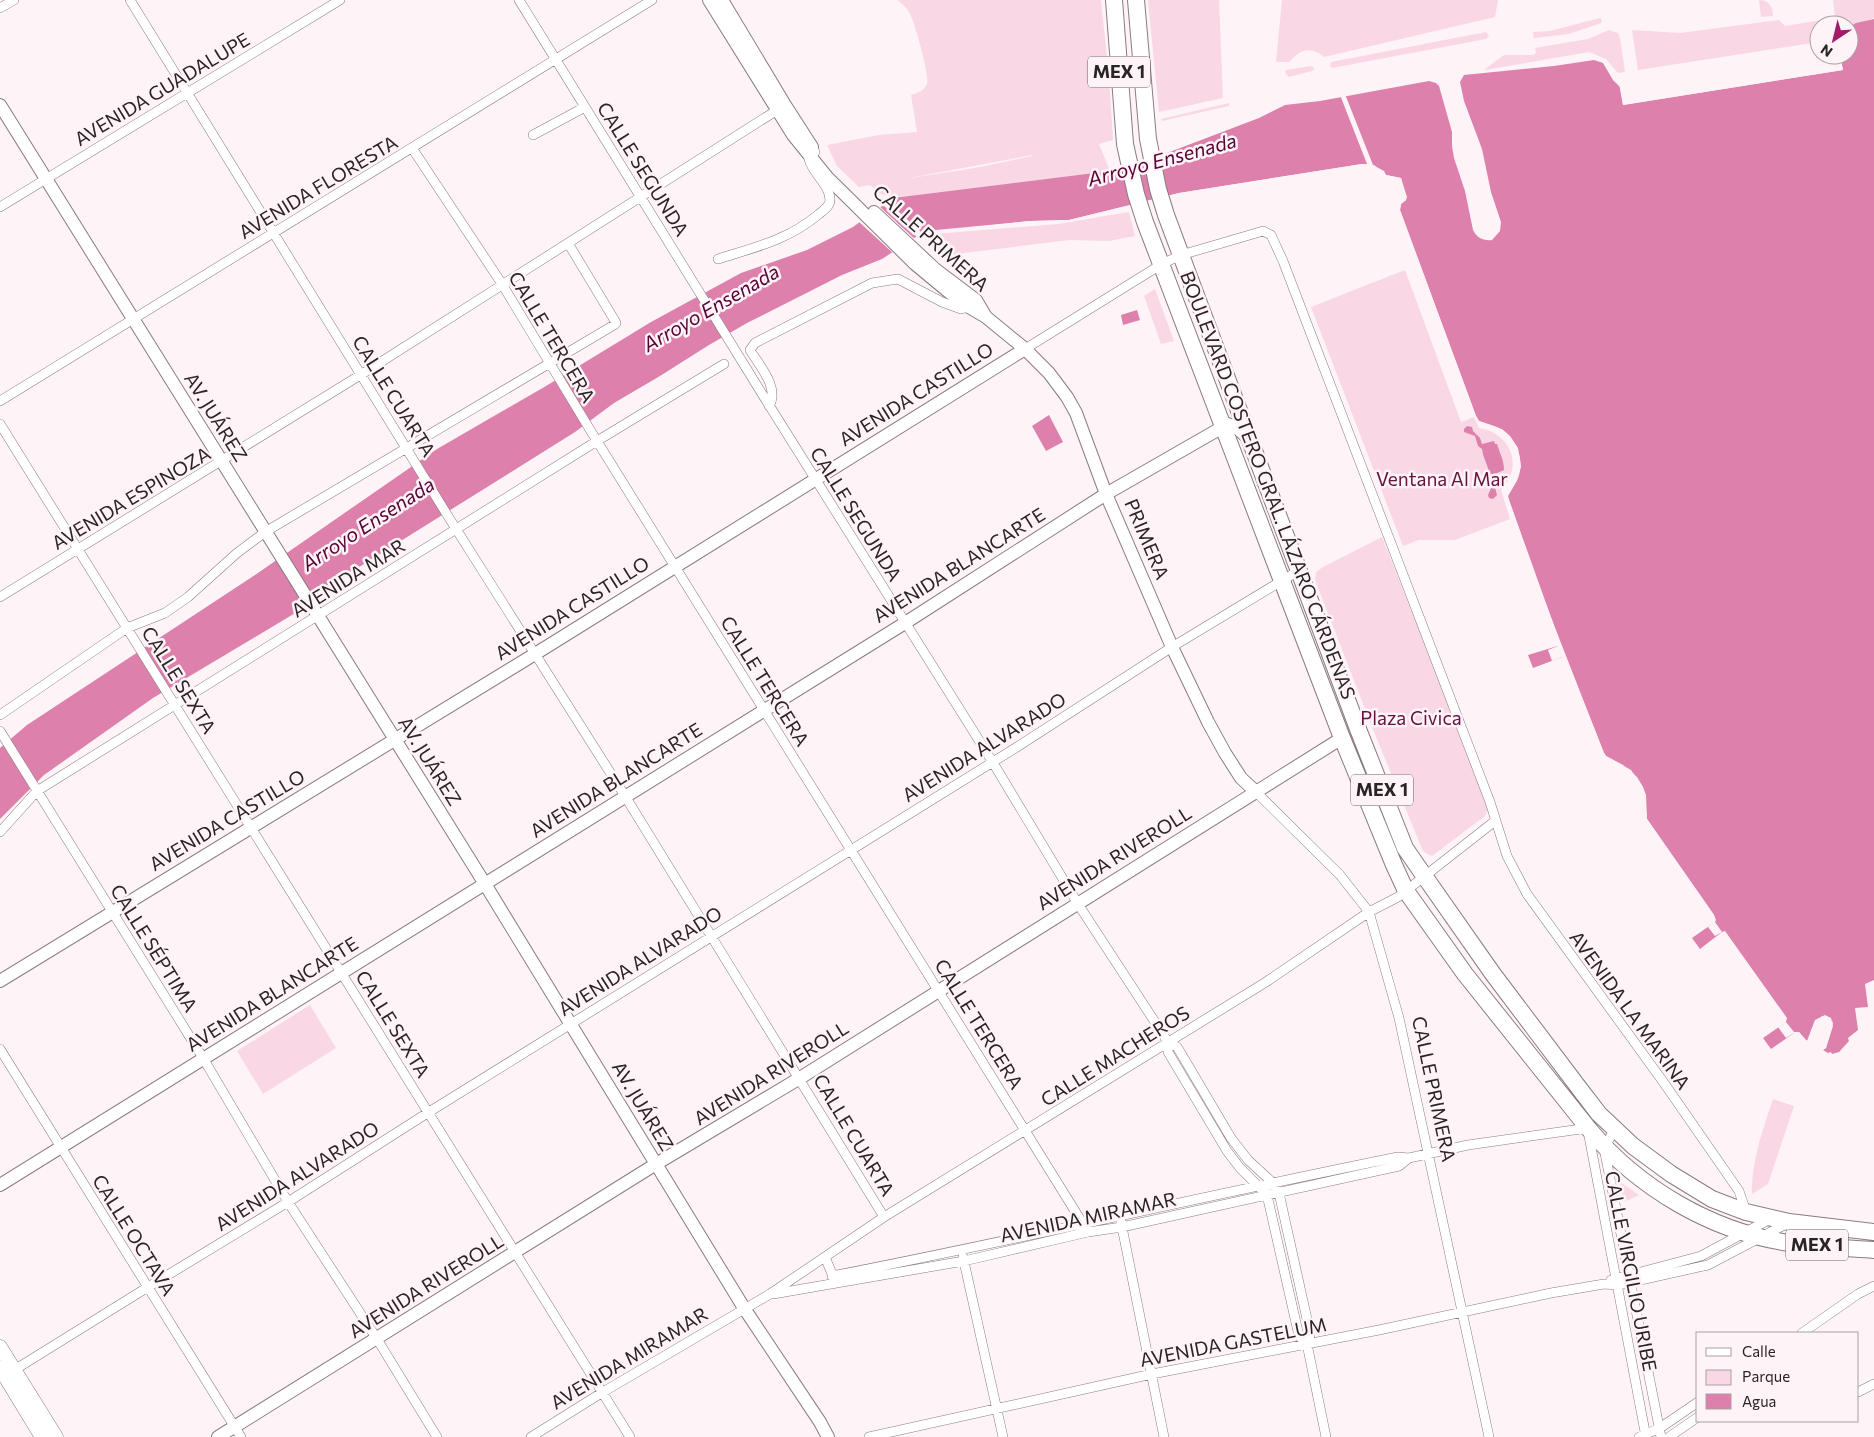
<svg xmlns="http://www.w3.org/2000/svg" width="1874" height="1437" viewBox="0 0 1874 1437" font-family="Commissioner,sans-serif">
<style>
.green{fill:#f9d7e5;fill-rule:evenodd}
.water{fill:#dd80ab}
.pier{fill:#fef3f7}
.lines{fill:none;stroke-linecap:round;stroke-linejoin:round}
.street-casing{stroke:#897c81;stroke-width:10}
.secondary-casing{stroke:#897c81;stroke-width:14}
.primary-casing{stroke:#897c81;stroke-width:15}
.highway-casing{stroke:#897c81;stroke-width:18}
.street{stroke:#fff;stroke-width:9}
.secondary{stroke:#fff;stroke-width:12}
.primary{stroke:#fff;stroke-width:14}
.highway{stroke:#fff;stroke-width:16}
.labels{text-anchor:middle;stroke-width:5;stroke-linejoin:round;paint-order:stroke}
.shield{fill:#fef3f7;stroke:#696265;stroke-width:1}
.shield-label{font-size:18px;font-weight:bold;fill:#292426}
.street-label{font-size:19px;fill:#292426;stroke:#fef3f7}
.park-label{font-size:19px;fill:#651241;stroke:#fef3f7}
.water-label{font-size:20px;font-style:italic;fill:#570135;stroke:#fef3f7}
</style>
<rect width="100%" height="100%" fill="#fef3f7"/>
<path class="green" d="M 897,0 L 1101,0 L 1109,78 L 1113,140 L 1099,144 L 1110,171 L 893,198 L 881,194 L 870,185 L 859,187 L 837,166 L 827,145 L 879,135 L 917,132 L 911,95 C 917,93 924,91 927,84 C 930,77 915,23 910,14 C 907,8 903,4 897,0 ZM 1032,156 L 975,168 L 904,179 L 1032,155 Z
M 1148,0 L 1219,0 L 1223,98 L 1159,112 Z
M 1282,0 L 1498,0 L 1495,17 L 1324,57 C 1312,46 1299,49 1290,62 L 1276,62 Z
M 1759,0 C 1769,0 1773,7 1773,16 L 1761,17 Z
M 1833,0 L 1874,0 L 1874,18 L 1849,27 L 1849,25 L 1836,25 Z
M 1600,18 L 1602,20 L 1601,23 L 1569,34 L 1534,38 L 1533,32 L 1550,31 Z
M 1779,20 L 1785,26 L 1821,20 L 1822,25 L 1819,25 L 1819,42 L 1638,70 L 1632,30 L 1680,33 Z
M 1609,30 L 1618,33 L 1620,38 L 1625,72 L 1618,73 L 1606,59 L 1589,52 L 1485,70 L 1485,69 L 1504,55 L 1533,55 L 1536,53 L 1535,48 L 1588,39 Z
M 1486,32 L 1489,36 L 1486,39 L 1332,68 L 1330,66 L 1331,62 Z
M 1311,66 L 1314,68 L 1312,71 L 1289,77 L 1285,73 L 1286,70 Z
M 1229,103 L 1229,106 L 1162,121 L 1161,119 Z
M 1129,212 L 1135,236 L 1109,241 L 1070,240 L 964,253 L 949,260 L 926,237 L 934,234 L 1058,224 Z
M 1405,270 L 1461,422 L 1474,417 L 1479,428 C 1511,433 1524,466 1501,490 L 1510,519 L 1455,540 L 1419,540 L 1403,546 L 1311,307 Z
M 1155,289 L 1174,341 L 1161,344 L 1144,296 Z
M 1382,537 L 1488,803 L 1488,810 L 1485,816 L 1432,856 L 1429,855 L 1423,851 L 1374,732 L 1315,580 L 1316,572 L 1323,567 Z
M 310,1005 L 336,1048 L 263,1094 L 237,1051 Z
M 1773,1099 L 1794,1106 L 1768,1184 L 1752,1194 C 1751,1162 1763,1129 1773,1099 Z
M 1620,1182 L 1639,1195 L 1624,1202 Z"/>
<path class="water" d="M 1874,19 L 1874,980 L 1865,984 L 1868,1007 L 1855,1008 L 1858,1030 L 1848,1038 L 1849,1041 L 1839,1052 L 1832,1054 L 1831,1052 L 1828,1053 L 1823,1050 L 1826,1048 L 1833,1022 L 1822,1016 L 1812,1028 L 1808,1040 L 1806,1041 L 1799,1032 L 1794,1033 L 1771,1049 L 1763,1038 L 1786,1022 L 1787,1018 L 1725,931 L 1722,932 L 1700,949 L 1692,938 L 1715,922 L 1714,915 L 1647,819 L 1646,795 L 1643,787 L 1637,777 L 1623,765 L 1606,756 L 1604,753 L 1565,656 L 1533,668 L 1528,655 L 1561,645 L 1509,500 L 1508,496 C 1511,489 1517,483 1519,475 C 1525,455 1513,433 1494,426 C 1489,424 1484,423 1479,421 L 1476,416 L 1400,210 L 1401,204 L 1406,200 L 1401,178 L 1386,175 L 1374,165 L 1362,164 L 1179,193 L 1069,220 L 1030,221 L 922,233 L 882,259 L 842,275 L 747,323 L 709,345 L 660,376 L 614,403 L 575,432 L 356,569 L 308,602 L 297,612 L 153,698 L 44,775 L 0,819 L 0,748 L 27,725 L 255,575 L 437,449 L 546,386 L 651,322 L 741,273 L 807,250 L 853,227 L 893,198 L 1110,171 L 1167,153 L 1259,118 L 1285,105 L 1320,101 L 1429,81 L 1436,83 L 1439,86 L 1452,132 L 1452,146 L 1454,158 L 1465,191 L 1473,230 C 1477,238 1483,241 1492,240 L 1500,231 L 1501,222 L 1491,192 L 1482,149 L 1464,101 L 1460,82 L 1464,75 L 1554,66 L 1594,60 L 1603,63 L 1613,80 L 1620,87 L 1623,105 L 1843,70 L 1840,55 L 1849,55 L 1849,27 L 1856,23 Z
M 1137,310 L 1140,320 L 1123,325 L 1121,315 Z
M 1049,415 L 1063,442 L 1046,451 L 1032,426 Z
M 1467,426 L 1472,427 L 1473,431 L 1480,438 L 1482,444 L 1494,441 L 1495,444 L 1497,444 C 1500,454 1504,460 1504,470 L 1493,475 L 1492,477 L 1497,495 L 1493,499 L 1489,498 L 1488,495 L 1492,486 L 1489,480 C 1490,465 1484,463 1482,449 L 1478,446 L 1475,436 L 1464,432 L 1464,429 Z"/>
<path class="pier" d="M 1837,55 L 1840,55 L 1843,70 L 1623,105 L 1619,83 L 1622,87 L 1625,102 L 1840,68 Z
M 1345,94 L 1373,165 L 1384,171 L 1386,175 L 1401,178 L 1407,197 L 1406,200 L 1401,204 L 1400,210 L 1476,416 L 1479,421 L 1502,429 L 1510,436 L 1518,448 L 1521,467 L 1516,482 L 1508,496 L 1509,500 L 1543,597 L 1604,753 L 1606,756 L 1631,770 L 1643,787 L 1647,819 L 1714,915 L 1716,920 L 1715,922 L 1722,932 L 1715,936 L 1708,927 L 1714,922 L 1712,917 L 1645,819 L 1643,795 L 1637,780 L 1627,770 L 1604,757 L 1564,659 L 1562,657 L 1552,661 L 1548,650 L 1558,646 L 1558,643 L 1506,501 L 1505,495 L 1514,481 L 1518,467 L 1515,449 L 1508,437 L 1500,432 L 1478,423 L 1474,418 L 1398,211 L 1399,203 L 1405,197 L 1399,180 L 1385,177 L 1382,173 L 1374,168 L 1362,166 L 1179,196 L 1070,222 L 1030,223 L 926,233 L 918,238 L 881,203 L 886,200 L 922,233 L 925,231 L 1030,221 L 1069,220 L 1179,193 L 1362,164 L 1367,164 L 1340,95 Z
M 878,205 L 916,240 L 894,254 L 858,221 Z
M 1825,1015 L 1831,1018 L 1833,1026 L 1826,1048 L 1823,1050 L 1831,1025 L 1829,1020 L 1822,1018 L 1817,1022 L 1810,1041 L 1807,1043 L 1794,1033 L 1786,1038 L 1778,1027 L 1786,1022 L 1794,1032 L 1799,1032 L 1807,1041 L 1815,1020 Z"/>
<g class="lines">
<g class="street-casing">
<path id="street" d="M 130,0 L 451,521 L 625,796 L 884,1217
M 519,0 L 764,397 L 992,761 L 1078,904 L 1168,1042 L 1177,1047 L 1179,1050 L 1231,1138 L 1248,1160 L 1272,1182 L 1279,1193 L 1309,1328 L 1310,1335 L 1307,1344 L 1326,1437
M 0,8 L 14,0
M 533,135 L 585,107
M 412,148 L 502,284 L 592,433 L 1088,1232
M 0,207 L 340,0
M 718,259 C 756,247 788,240 819,214 C 824,210 830,206 830,200 C 830,185 812,173 809,159 L 815,152
M 1025,349 L 1162,264 L 1181,255 L 1253,234 L 1263,231 L 1271,235 L 1283,261 L 1490,802 L 1507,856 L 1527,894 L 1664,1083 L 1739,1191 L 1746,1212
M 0,401 L 652,0
M 769,406 C 780,388 759,365 750,350 L 755,343 L 872,283 L 898,279 L 942,302 L 961,309 L 969,307
M 0,424 L 630,1437
M 0,597 L 362,374 L 782,107
M 0,715 L 127,628 L 165,613 L 188,597 L 237,553 L 265,532 L 614,325 L 616,323 L 615,321 L 568,243
M 0,731 L 203,1058 L 288,1202 L 377,1339 L 437,1437
M 1256,792 L 1340,875 L 1369,912 L 1399,1018 L 1489,1437
M 0,832 L 37,791 L 597,441 L 724,364
M 1168,1042 L 1168,1052 L 1227,1151 L 1240,1168 L 1267,1195 L 1299,1336 L 1307,1344
M 0,1049 L 241,1437
M 1615,1129 L 1604,1148 L 1661,1437
M 1588,1131 L 1646,1437
M 1121,1222 L 1164,1437
M 825,1257 L 835,1281
M 963,1257 L 1003,1437
M 832,1276 C 1022,1239 1209,1195 1398,1157 L 1409,1158 L 1468,1145 L 1588,1128
M 1611,1280 L 1701,1256 L 1770,1219
M 773,1294 L 964,1261 L 1088,1232 L 1122,1227 L 1399,1166 L 1409,1158
M 1802,1333 L 1858,1294 L 1874,1286
M 11,1372 L 148,1287 L 288,1202 L 429,1112 L 1017,747 L 1172,647 L 1298,571
M 1858,1392 L 1874,1384
M 531,1437 L 603,1392 L 770,1294 L 884,1217 L 1266,982 L 1369,912 L 1398,897 L 1495,821
M 869,1437 L 1152,1374 L 1379,1330 L 1551,1293 L 1604,1284 L 1618,1285 L 1708,1265 L 1788,1223
M 1639,1437 L 1660,1428 L 1698,1402
M 1669,1437 L 1698,1417"/>
</g>
<g class="secondary-casing">
<path id="secondary" d="M 709,0 L 793,135 L 827,177 L 915,264 L 962,303 L 986,317 L 1025,349 L 1049,373 L 1067,397 L 1076,413 L 1106,494 L 1172,647 L 1208,722 L 1225,753 L 1241,778 L 1256,792
M 722,0 L 785,105 L 812,147
M 0,105 L 485,884 L 744,1308 L 820,1422 L 828,1437
M 874,212 L 935,269 L 976,300 L 986,317
M 0,981 L 535,654 L 1025,349
M 0,1185 L 905,623 L 1106,494 L 1228,424 L 1236,427 L 1248,438
M 218,1437 L 656,1164 L 800,1078 L 1342,738"/>
</g>
<g class="primary-casing">
<path id="primary" d="M 0,1347 L 56,1437
M 0,1368 L 42,1437"/>
</g>
<g class="highway-casing">
<path id="highway" d="M 1114,0 L 1125,144 L 1136,194 L 1145,222 L 1342,738 L 1394,865 L 1406,891 L 1465,974 L 1588,1128 C 1638,1188 1712,1232 1790,1243 C 1818,1247 1846,1248 1874,1250
M 1136,0 L 1148,139 L 1158,189 L 1166,215 L 1358,729 L 1405,848 L 1425,877 L 1493,974 L 1579,1088 L 1599,1114 L 1633,1146 L 1671,1174 L 1712,1199 L 1746,1212 L 1789,1222 L 1874,1232"/>
</g>
<use href="#street" class="street"/>
<use href="#secondary" class="secondary"/>
<use href="#primary" class="primary"/>
<use href="#highway" class="highway"/>
</g>
<g class="labels">
<g class="shield">
<rect x="1088" y="56.5" width="62" height="31" rx="4"/>
<rect x="1351" y="774.5" width="62" height="31" rx="4"/>
<rect x="1786" y="1229.5" width="62" height="31" rx="4"/>
</g>
<g class="shield-label">
<text x="1119" y="78">MEX 1</text>
<text x="1382" y="796">MEX 1</text>
<text x="1817" y="1251">MEX 1</text>
</g>
<g class="street-label">
<text transform="translate(162 89) rotate(-31)" y="7">AVENIDA GUADALUPE</text>
<text transform="translate(643 169) rotate(58)" y="7">CALLE SEGUNDA</text>
<text transform="translate(318 187) rotate(-31)" y="7">AVENIDA FLORESTA</text>
<text transform="translate(931 238) rotate(42)" y="7">CALLE PRIMERA</text>
<text transform="translate(552 337) rotate(59)" y="7">CALLE TERCERA</text>
<text transform="translate(916 394) rotate(-32)" y="7">AVENIDA CASTILLO</text>
<text transform="translate(394 396) rotate(58)" y="7">CALLE CUARTA</text>
<text transform="translate(216 417) rotate(58)" y="7">AV. JUÁREZ</text>
<text transform="translate(1268 485) rotate(69)" y="7">BOULEVARD COSTERO GRAL. LÁZARO CÁRDENAS</text>
<text transform="translate(131 498) rotate(-31)" y="7">AVENIDA ESPINOZA</text>
<text transform="translate(856 514) rotate(58)" y="7">CALLE SEGUNDA</text>
<text transform="translate(1147 539) rotate(67)" y="7">PRIMERA</text>
<text transform="translate(959 565) rotate(-32)" y="7">AVENIDA BLANCARTE</text>
<text transform="translate(348 578) rotate(-32)" y="7">AVENIDA MAR</text>
<text transform="translate(572 608) rotate(-32)" y="7">AVENIDA CASTILLO</text>
<text transform="translate(179 680) rotate(58)" y="7">CALLE SEXTA</text>
<text transform="translate(765 681) rotate(58)" y="7">CALLE TERCERA</text>
<text transform="translate(984 747) rotate(-32)" y="7">AVENIDA ALVARADO</text>
<text transform="translate(430 761) rotate(58)" y="7">AV. JUÁREZ</text>
<text transform="translate(616 780) rotate(-32)" y="7">AVENIDA BLANCARTE</text>
<text transform="translate(227 820) rotate(-31)" y="7">AVENIDA CASTILLO</text>
<text transform="translate(1114 858) rotate(-32)" y="7">AVENIDA RIVEROLL</text>
<text transform="translate(154 948) rotate(58)" y="7">CALLE SÉPTIMA</text>
<text transform="translate(640 961) rotate(-32)" y="7">AVENIDA ALVARADO</text>
<text transform="translate(272 994) rotate(-32)" y="7">AVENIDA BLANCARTE</text>
<text transform="translate(1630 1010) rotate(54)" y="7">AVENIDA LA MARINA</text>
<text transform="translate(393 1024) rotate(58)" y="7">CALLE SEXTA</text>
<text transform="translate(979 1024) rotate(58)" y="7">CALLE TERCERA</text>
<text transform="translate(1115 1056) rotate(-32)" y="7">CALLE MACHEROS</text>
<text transform="translate(771 1073) rotate(-32)" y="7">AVENIDA RIVEROLL</text>
<text transform="translate(1434 1089) rotate(78)" y="7">CALLE PRIMERA</text>
<text transform="translate(643 1106) rotate(59)" y="7">AV. JUÁREZ</text>
<text transform="translate(854 1135) rotate(59)" y="7">CALLE CUARTA</text>
<text transform="translate(297 1176) rotate(-32)" y="7">AVENIDA ALVARADO</text>
<text transform="translate(1088 1217) rotate(-12)" y="7">AVENIDA MIRAMAR</text>
<text transform="translate(134 1235) rotate(58)" y="7">CALLE OCTAVA</text>
<text transform="translate(1631 1271) rotate(79)" y="7">CALLE VIRGILIO URIBE</text>
<text transform="translate(426 1286) rotate(-32)" y="7">AVENIDA RIVEROLL</text>
<text transform="translate(1233 1342) rotate(-11)" y="7">AVENIDA GASTELUM</text>
<text transform="translate(629 1358) rotate(-31)" y="7">AVENIDA MIRAMAR</text>
</g>
<g class="park-label">
<text x="1442" y="486">Ventana Al Mar</text>
<text x="1411" y="725">Plaza Civica</text>
</g>
<g class="water-label">
<text transform="translate(1162 160) rotate(-15)" y="7">Arroyo Ensenada</text>
<text transform="translate(711 308) rotate(-30)" y="7">Arroyo Ensenada</text>
<text transform="translate(368 524) rotate(-33)" y="7">Arroyo Ensenada</text>
</g>
</g>
<rect x="1696" y="1332" width="162" height="90" fill="#fef3f7" stroke="#a9a0a3"/>
<rect x="1706" y="1348" width="25" height="8" fill="#ffffff" stroke="#a9a0a3"/>
<text x="1742" y="1357" font-size="15" fill="#292426">Calle</text>
<rect x="1706" y="1370" width="25" height="15" fill="#f9d7e5" stroke="#a9a0a3"/>
<text x="1742" y="1382" font-size="15" fill="#292426">Parque</text>
<rect x="1706" y="1394" width="25" height="15" fill="#dd80ab" stroke="#a9a0a3"/>
<text x="1742" y="1407" font-size="15" fill="#292426">Agua</text>
<g transform="translate(1834 40) rotate(215)"><circle r="24" fill="#fef3f7" stroke="#a9a0a3"/>
<path d="M0-4L9 19L0 12L-9 19Z" fill="#a21c69"/>
<text y="-8" font-size="14" font-weight="bold" text-anchor="middle" fill="#292426">N</text>
</g>
</svg>
